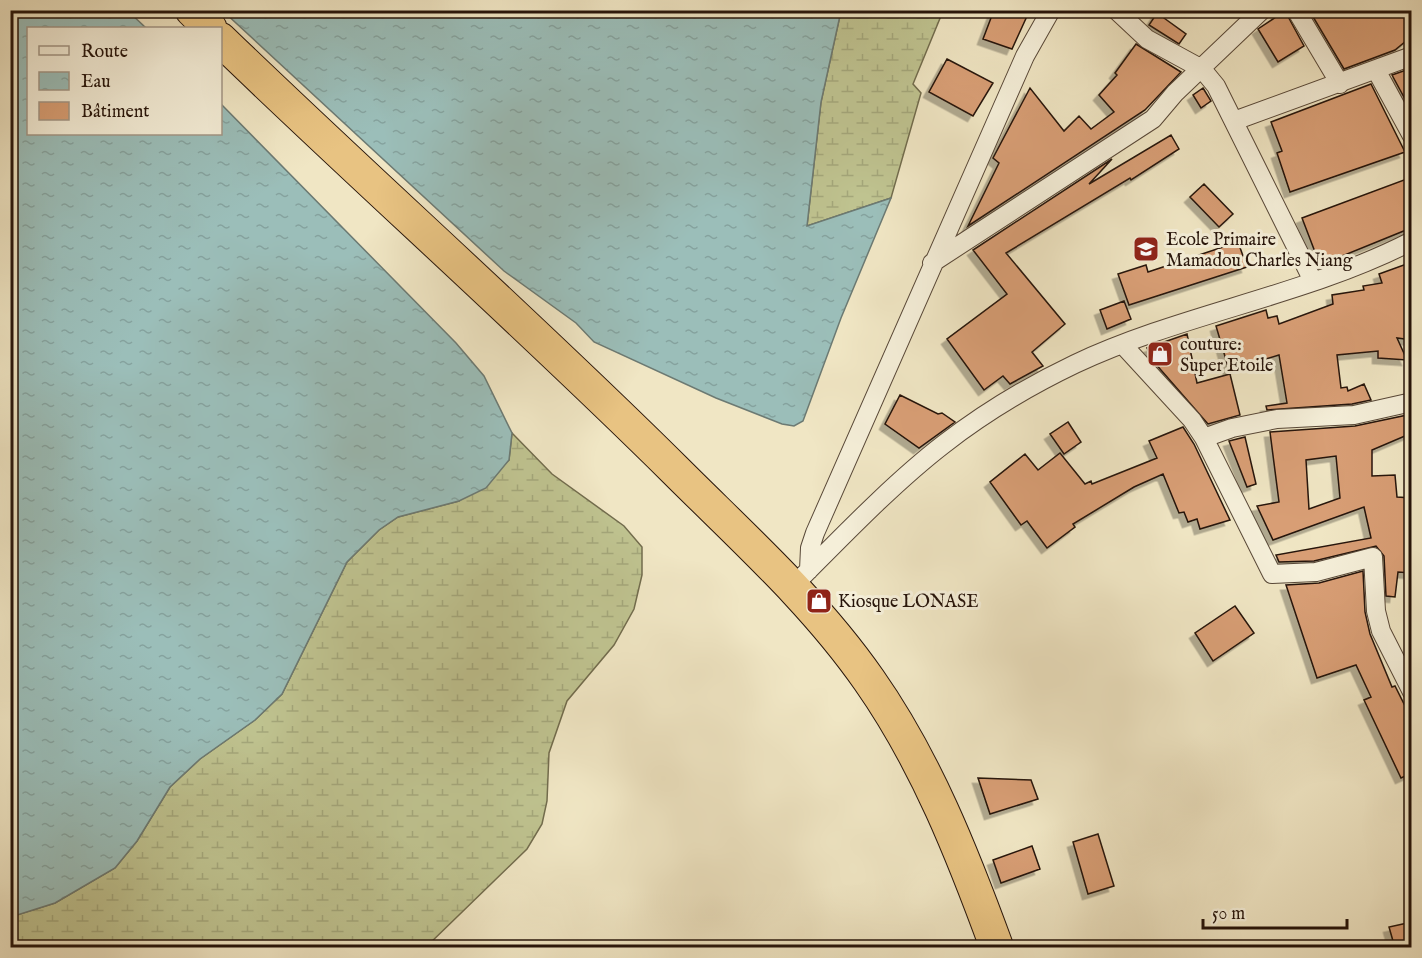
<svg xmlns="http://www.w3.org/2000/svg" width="1422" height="958" viewBox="0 0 1422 958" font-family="'IM FELL English',serif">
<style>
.wetland{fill:url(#wetland-marsh);stroke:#726c4d;stroke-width:1.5}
.water{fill:url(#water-ripples);stroke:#6c7a73;stroke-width:1.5}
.building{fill:#d89e74;stroke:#26140a;stroke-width:1.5;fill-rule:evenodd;filter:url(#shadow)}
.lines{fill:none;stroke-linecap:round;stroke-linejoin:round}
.street-casing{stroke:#584838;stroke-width:20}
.highway-casing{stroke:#26140a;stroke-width:35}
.street{stroke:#f5efd9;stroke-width:18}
.highway{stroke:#e8c382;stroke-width:33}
.labels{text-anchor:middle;stroke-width:6;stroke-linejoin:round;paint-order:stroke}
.poi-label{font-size:18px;fill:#26140a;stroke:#f5efd9;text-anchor:start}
</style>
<defs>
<pattern id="wetland-marsh" width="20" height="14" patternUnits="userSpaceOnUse" patternTransform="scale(1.5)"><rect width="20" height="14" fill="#bfc390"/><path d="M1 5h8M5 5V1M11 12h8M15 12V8" fill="none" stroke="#a4a77b"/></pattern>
<pattern id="water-ripples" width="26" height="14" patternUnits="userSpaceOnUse" patternTransform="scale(1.5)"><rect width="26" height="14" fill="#9bbeb9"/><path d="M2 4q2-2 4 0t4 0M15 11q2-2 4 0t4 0" fill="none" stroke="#85a29e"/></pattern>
<filter id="shadow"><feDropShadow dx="-5.5" dy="5.5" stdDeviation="0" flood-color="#0004"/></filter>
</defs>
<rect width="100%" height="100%" fill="#f0e6c4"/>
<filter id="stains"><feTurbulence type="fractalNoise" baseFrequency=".00333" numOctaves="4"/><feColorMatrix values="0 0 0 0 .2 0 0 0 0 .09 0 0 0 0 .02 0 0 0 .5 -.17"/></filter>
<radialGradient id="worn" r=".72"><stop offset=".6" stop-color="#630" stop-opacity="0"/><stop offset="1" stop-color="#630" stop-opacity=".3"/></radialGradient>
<path class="wetland" d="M 841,11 L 943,11 L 913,84 L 921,93 L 891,198 L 807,226 L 821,102 Z
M 512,433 L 552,474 L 624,526 L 642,547 L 642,575 L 634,609 L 614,645 L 567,701 L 549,753 L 547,801 L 542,824 L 527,849 L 426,947 L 11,947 L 10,917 L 55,903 L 115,868 L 137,841 L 170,787 L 200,759 L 255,720 L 282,694 L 347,562 L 379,530 L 398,517 L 459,501 L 509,460 Z"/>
<path class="water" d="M 10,11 L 128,11 L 146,28 L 28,28 L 28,134 L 220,134 L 221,104 L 456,343 L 484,376 L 512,433 L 509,460 L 486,488 L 459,501 L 398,517 L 379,530 L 347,562 L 282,694 L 255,720 L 200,759 L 170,787 L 137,841 L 115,868 L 55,903 L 11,917 Z
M 223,11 L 841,11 L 821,102 L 807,226 L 891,198 L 841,318 L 803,421 L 794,426 L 782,424 L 716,398 L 594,342 L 576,323 L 504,271 Z"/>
<path class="building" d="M 994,10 L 1016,10 L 1028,14 L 1012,49 L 983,39 Z
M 1309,10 L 1403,10 L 1412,21 L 1412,36 L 1395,50 L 1344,69 Z
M 1285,11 L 1304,46 L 1278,62 L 1258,29 Z
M 1157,13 L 1186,34 L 1179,44 L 1149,25 Z
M 1136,44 L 1181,72 L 1145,110 L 968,226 L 999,163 L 993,158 L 1030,88 L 1064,131 L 1079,116 L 1091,129 L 1114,112 L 1099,95 L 1117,75 L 1115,73 Z
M 947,59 L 993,83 L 973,116 L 929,92 Z
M 1412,68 L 1412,112 L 1392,75 Z
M 1371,84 L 1405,152 L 1290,192 L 1277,153 L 1282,151 L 1271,122 Z
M 1203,88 L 1211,101 L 1201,108 L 1193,95 Z
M 1171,135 L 1179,149 L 1131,180 L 1130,178 L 1006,253 L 1065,324 L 1032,352 L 1043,366 L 1010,384 L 1003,376 L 984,390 L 947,339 L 1007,294 L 973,250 L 1112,159 L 1089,184 Z
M 1412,177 L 1412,214 L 1405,216 L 1411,228 L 1320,265 L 1302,218 Z
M 1204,184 L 1233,214 L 1219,227 L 1190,197 Z
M 1238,242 L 1247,267 L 1129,305 L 1118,274 L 1146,265 L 1148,272 Z
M 1412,262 L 1412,340 L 1397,338 L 1407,360 L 1378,358 L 1378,351 L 1337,355 L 1341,388 L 1347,387 L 1348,391 L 1364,384 L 1371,400 L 1352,404 L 1267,410 L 1266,406 L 1287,403 L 1279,355 L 1229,370 L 1216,326 L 1266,310 L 1268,318 L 1277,316 L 1279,324 L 1333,304 L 1332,295 L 1364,290 L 1363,286 L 1382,283 L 1379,274 Z
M 1124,301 L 1131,319 L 1107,329 L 1100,310 Z
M 1187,334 L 1197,383 L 1230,374 L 1240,415 L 1208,424 L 1154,362 L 1147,348 Z
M 900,395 L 938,414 L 942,413 L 955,422 L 919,448 L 885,424 Z
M 1412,414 L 1412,433 L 1372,450 L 1372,476 L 1395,475 L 1397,497 L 1412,498 L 1412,573 L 1398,572 L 1395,597 L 1386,596 L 1384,556 L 1376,546 L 1314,561 L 1279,562 L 1276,555 L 1371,538 L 1364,507 L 1273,540 L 1257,506 L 1279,502 L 1270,432 L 1355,426 ZM 1336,456 L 1340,498 L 1309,509 L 1306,460 Z
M 1068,422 L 1081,442 L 1064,454 L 1050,434 Z
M 1183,427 L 1194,444 L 1230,520 L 1200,529 L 1197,519 L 1188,522 L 1184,512 L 1179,513 L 1163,474 L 1134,487 L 1073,524 L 1075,527 L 1047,548 L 1027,521 L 1021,525 L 990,482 L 1025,454 L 1038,470 L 1060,453 L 1085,484 L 1091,481 L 1092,484 L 1157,458 L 1149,441 Z
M 1245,437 L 1256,484 L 1247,487 L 1229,441 Z
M 1363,571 L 1365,612 L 1370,634 L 1392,687 L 1395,686 L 1412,720 L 1412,773 L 1401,778 L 1364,700 L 1371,697 L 1356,665 L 1317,678 L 1286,585 L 1319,583 Z
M 1235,606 L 1254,633 L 1213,661 L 1195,633 Z
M 978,778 L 1031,780 L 1038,799 L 990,814 Z
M 1098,834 L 1114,886 L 1088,894 L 1073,842 Z
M 1032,846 L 1040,869 L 1001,883 L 993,860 Z
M 1412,922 L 1412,948 L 1395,948 L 1389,927 Z"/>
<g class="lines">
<g class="street-casing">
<path id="street" d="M 1116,10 L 1147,39 L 1202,69 L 1216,86 L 1313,281
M 1296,10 L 1340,84
M 1376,70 L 1412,136
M 1234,121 L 1412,56
M 932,263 L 1153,119 L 1175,93 L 1262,10
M 1123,345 L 1192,420 L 1204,438 L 1272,574 L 1316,572 L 1373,557 L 1376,611 L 1381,631 L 1412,692
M 1204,438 L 1232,428 L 1277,419 L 1354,415 L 1412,402
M 809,570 L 810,548 L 815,533 L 1025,56 L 1051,10
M 792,587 C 839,540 892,484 944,444 C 984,413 1029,386 1075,364 C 1183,313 1305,296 1412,241"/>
</g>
<g class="highway-casing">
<path id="highway" d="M 192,10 L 210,28
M 220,39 C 370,184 527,323 675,470 C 742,537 814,601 869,680 C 926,761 963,855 997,948"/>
</g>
<use href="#street" class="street"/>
<use href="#highway" class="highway"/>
</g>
<defs>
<g id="school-square" transform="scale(1.35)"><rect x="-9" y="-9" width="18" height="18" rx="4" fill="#8f2418" stroke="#f5efd9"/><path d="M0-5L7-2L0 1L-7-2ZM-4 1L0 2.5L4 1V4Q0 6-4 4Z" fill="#fff"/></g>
<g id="shop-square" transform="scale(1.35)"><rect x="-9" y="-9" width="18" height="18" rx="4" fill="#8f2418" stroke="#f5efd9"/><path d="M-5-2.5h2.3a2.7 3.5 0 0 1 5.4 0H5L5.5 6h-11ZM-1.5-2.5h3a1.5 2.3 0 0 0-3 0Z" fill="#fff"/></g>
</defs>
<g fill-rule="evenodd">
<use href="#school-square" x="1146" y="249"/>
<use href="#shop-square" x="1160" y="354"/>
<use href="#shop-square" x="819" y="601"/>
</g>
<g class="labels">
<g class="poi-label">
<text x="1166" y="245">Ecole Primaire<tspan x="1166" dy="21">Mamadou Charles Niang</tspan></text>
<text x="1180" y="350">couture:<tspan x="1180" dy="21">Super Etoile</tspan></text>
<text x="838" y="607">Kiosque LONASE</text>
</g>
</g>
<rect width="1422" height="958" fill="none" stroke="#f0e6c4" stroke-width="36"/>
<rect x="12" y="12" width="1398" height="934" fill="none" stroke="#26140a" stroke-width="3"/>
<rect x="18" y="18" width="1386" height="922" fill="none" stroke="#26140a" stroke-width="1.5"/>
<rect x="27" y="27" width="195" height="108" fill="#f5efd9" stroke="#a29786" stroke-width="1.5"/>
<rect x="39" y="46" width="30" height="9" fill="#f5efd9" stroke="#a29786" stroke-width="1.5"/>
<text x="81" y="57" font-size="18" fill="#26140a">Route</text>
<rect x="39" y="72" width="30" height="18" fill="url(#water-ripples)" stroke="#a29786" stroke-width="1.5"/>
<text x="81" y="87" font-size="18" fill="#26140a">Eau</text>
<rect x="39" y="102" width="30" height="18" fill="#d89e74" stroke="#a29786" stroke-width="1.5"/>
<text x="81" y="117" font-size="18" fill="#26140a">Bâtiment</text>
<path d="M1203 919v9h144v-9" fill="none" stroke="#26140a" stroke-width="3"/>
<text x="1212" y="919" font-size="18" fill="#26140a" stroke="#f5efd9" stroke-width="4.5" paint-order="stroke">50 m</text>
<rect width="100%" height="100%" filter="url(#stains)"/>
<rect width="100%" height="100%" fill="url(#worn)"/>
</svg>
